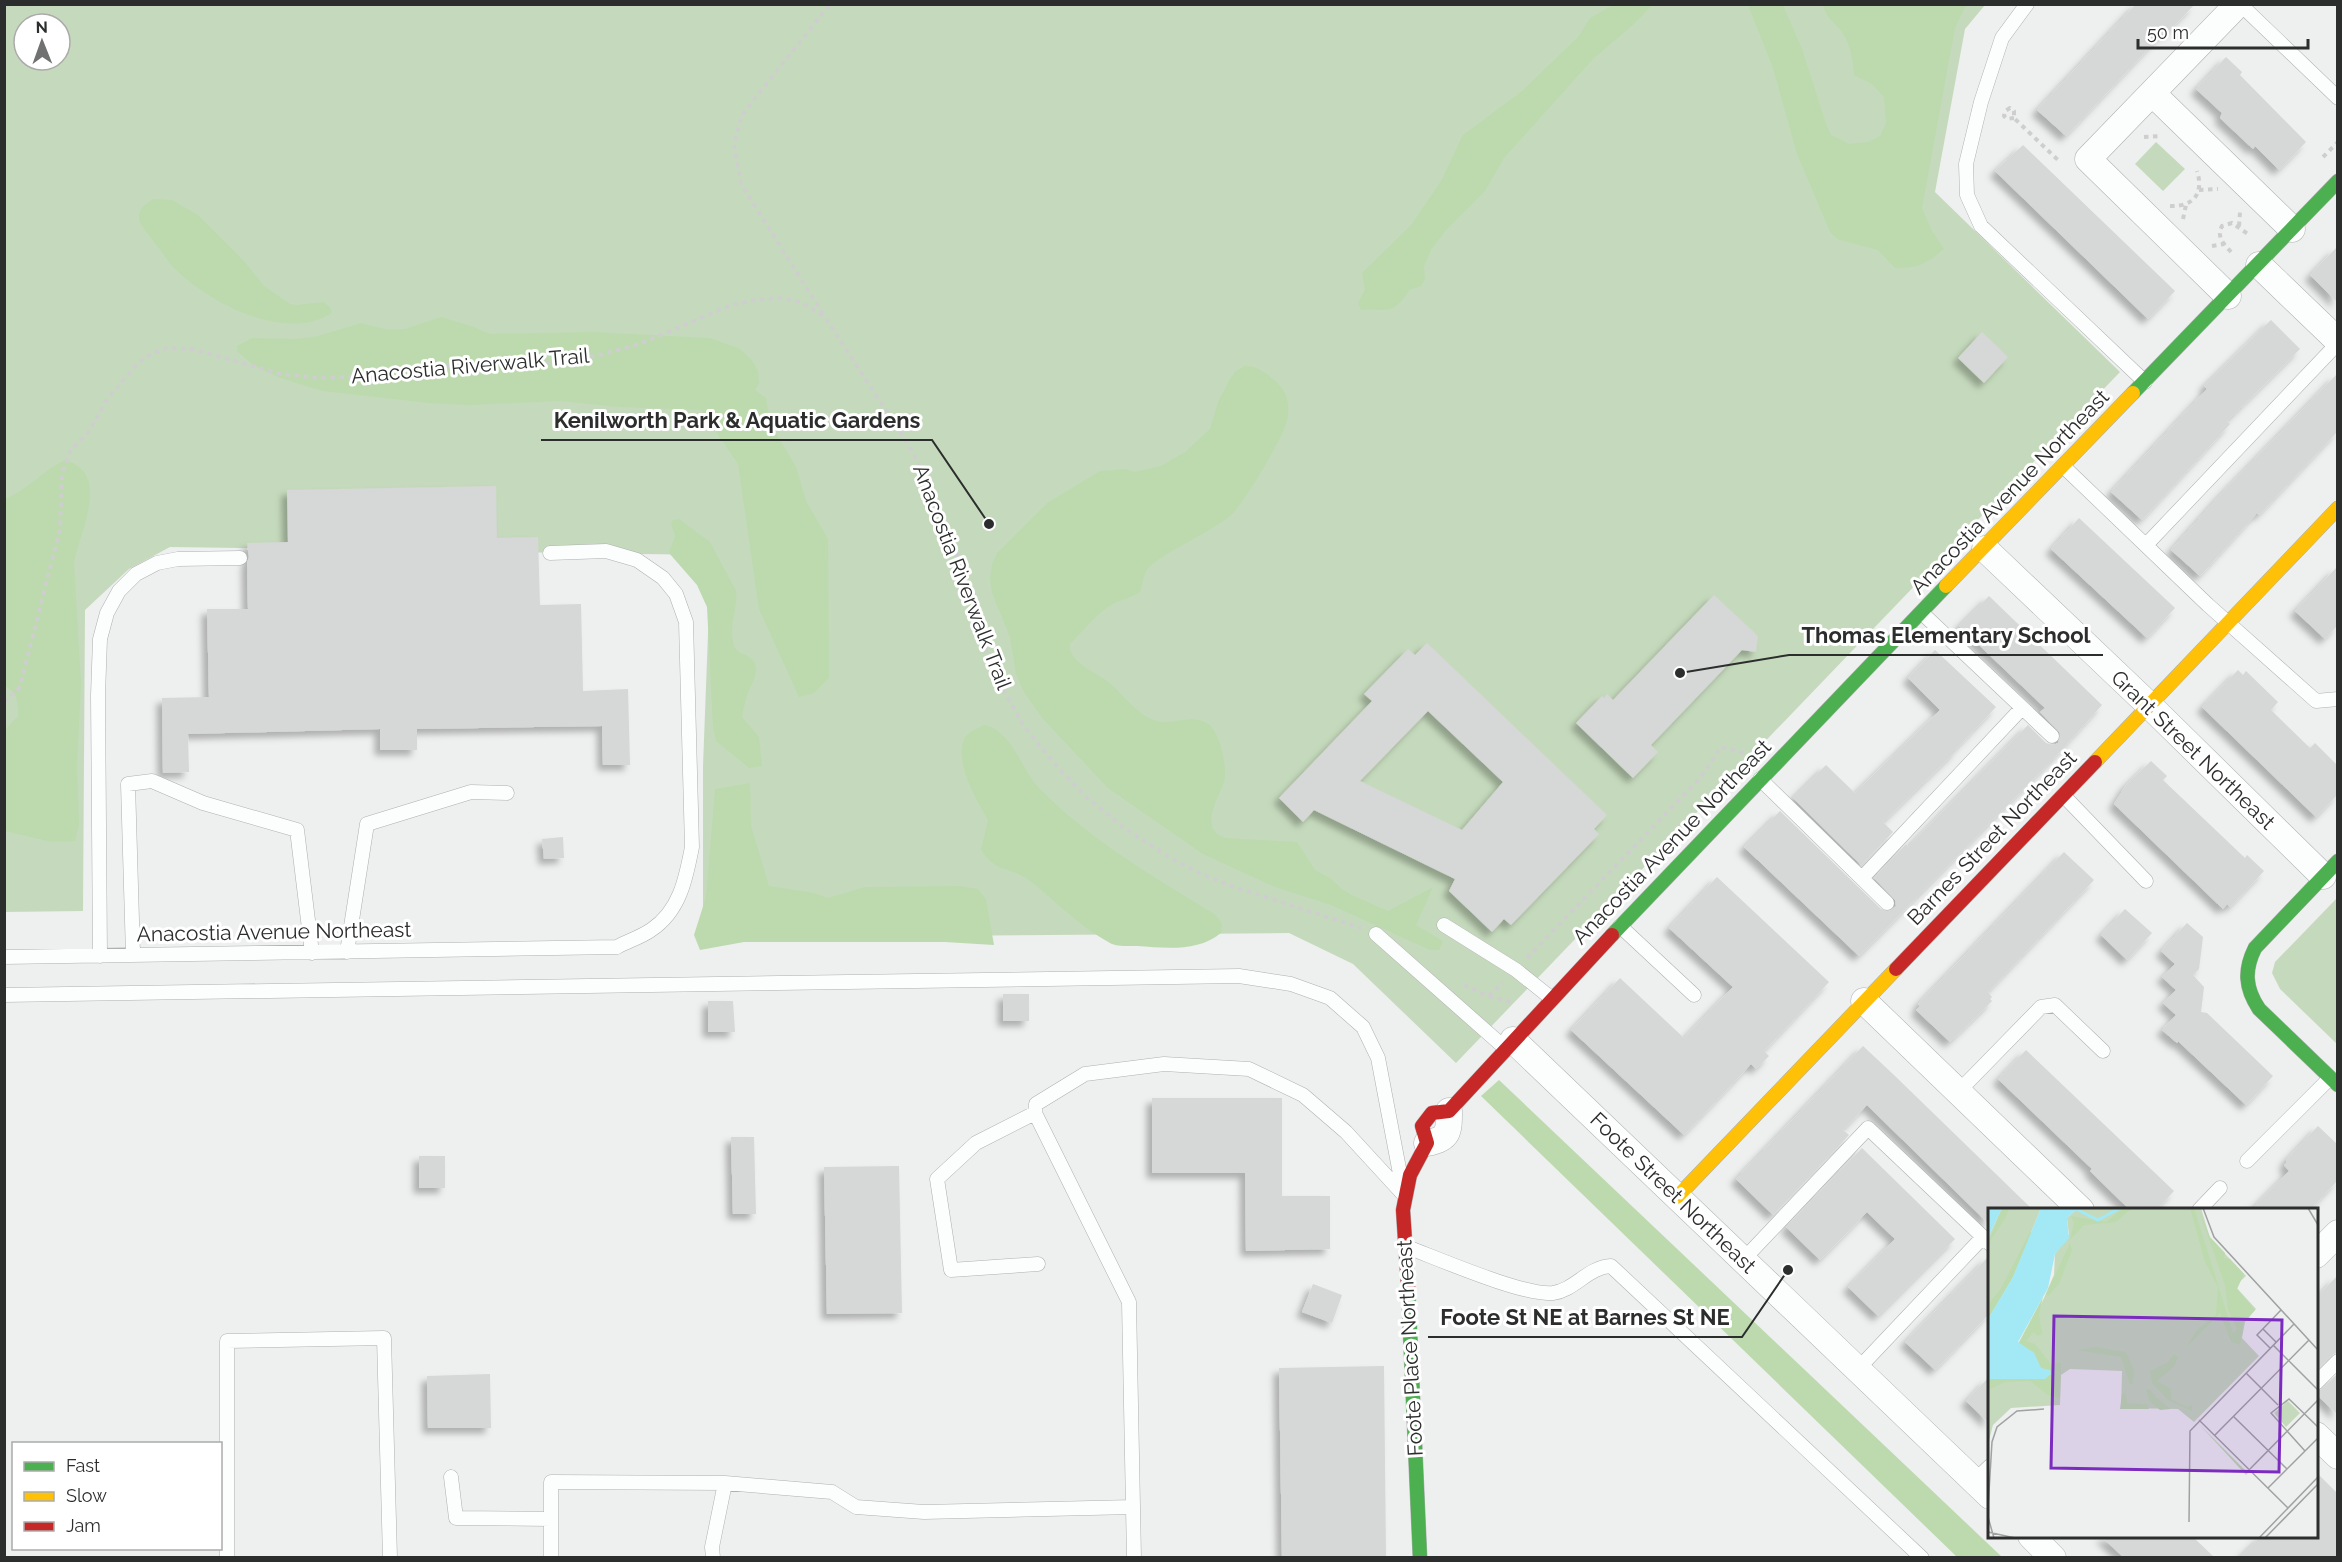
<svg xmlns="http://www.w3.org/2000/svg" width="2342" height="1562" viewBox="0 0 2342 1562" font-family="Raleway,sans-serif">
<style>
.green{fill:#c5dabc;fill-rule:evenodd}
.forest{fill:#bcdaae}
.building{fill:#d6d7d7;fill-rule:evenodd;filter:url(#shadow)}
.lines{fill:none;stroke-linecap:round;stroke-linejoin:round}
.lane-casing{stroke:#afb0b0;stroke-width:15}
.street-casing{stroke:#afb0b0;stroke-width:27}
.fast-casing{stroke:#afb0b0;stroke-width:15}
.slow-casing{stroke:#afb0b0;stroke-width:15}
.jam-casing{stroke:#afb0b0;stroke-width:15}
.path{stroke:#cececf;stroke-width:4;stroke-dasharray:4.5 4.5;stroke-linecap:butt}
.lane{stroke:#fcfdfd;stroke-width:14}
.street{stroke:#fcfdfd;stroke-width:26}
.fast{stroke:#4caf50;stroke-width:14}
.slow{stroke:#ffc107;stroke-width:14}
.jam{stroke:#c62828;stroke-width:14}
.labels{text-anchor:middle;stroke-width:6;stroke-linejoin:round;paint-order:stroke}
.street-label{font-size:21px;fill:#2c2d2d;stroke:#fff}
.inset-river{fill:none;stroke:#a2e9f5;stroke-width:3}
.inset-road{fill:none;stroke:#a0a1a1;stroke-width:1.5}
.view{fill:#7b2cbf;fill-opacity:0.15;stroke:#7b2cbf;stroke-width:3}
.inset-edge{fill:none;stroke:#2c2d2d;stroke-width:3}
.leader{fill:none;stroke:#2c2d2d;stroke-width:2}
.callout-dot{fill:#2c2d2d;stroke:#fff;stroke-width:2}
.callout-label{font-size:22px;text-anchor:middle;font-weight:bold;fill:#2c2d2d;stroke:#fff;stroke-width:6;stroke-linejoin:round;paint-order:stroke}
</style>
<defs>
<filter id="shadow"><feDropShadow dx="-5.5" dy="5.5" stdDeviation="3" flood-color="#0004"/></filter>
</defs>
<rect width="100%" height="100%" fill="#eeefef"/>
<path class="green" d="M 4,5 L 1985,5 L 1965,29 L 1935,192 L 2120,372 L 1456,1063 L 1353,964 L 1289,933 L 703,938 L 703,766 L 711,555 L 170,547 L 129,569 L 85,610 L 83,911 L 5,912 ZM 24,24 L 60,24 L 60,60 L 24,60 Z
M 2156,142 L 2185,169 L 2163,191 L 2135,164 Z
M 2337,898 L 2337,1044 L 2280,989 L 2272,973 L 2275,962 Z"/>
<path class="forest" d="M 1615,4 L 1652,5 L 1635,23 L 1593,59 L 1504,158 L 1485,191 L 1446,230 L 1431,250 L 1424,266 L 1425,279 L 1421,286 L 1409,290 C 1394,315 1388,309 1361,310 L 1358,303 L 1365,289 L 1362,273 L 1411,225 L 1441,181 L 1463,135 L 1522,91 L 1578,37 L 1590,18 Z
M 1748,5 L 1783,5 L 1802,49 L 1826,124 L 1831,135 L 1849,144 L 1868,142 L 1880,136 L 1886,123 L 1884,97 L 1872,84 L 1854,75 C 1853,60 1851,46 1842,32 C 1834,21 1827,20 1823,5 L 1966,5 L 1955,28 L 1922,208 L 1932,231 L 1944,249 C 1926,264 1919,268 1895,268 L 1878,250 L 1837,239 L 1830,232 L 1797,154 L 1773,68 Z
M 154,199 L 172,200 L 198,215 L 245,262 L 264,286 L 290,304 L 297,305 L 323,302 L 330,307 L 332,313 C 285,343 209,303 174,268 C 167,261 161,250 154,242 C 149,234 138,225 139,215 C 140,207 147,203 154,199 Z
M 441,317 L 474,327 L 490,334 L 593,332 L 710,338 L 740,349 L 751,359 L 758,371 L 759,383 L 755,390 L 766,398 L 770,423 L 796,467 L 806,501 L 828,539 L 829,678 L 814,693 L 799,697 L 759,609 L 738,464 L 701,410 L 619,407 L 561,401 L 469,405 L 429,403 L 323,391 L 280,378 L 253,365 L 237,351 L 237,346 L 252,338 L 296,339 L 318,336 L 361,323 L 389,330 L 405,329 Z
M 1245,366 C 1258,365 1272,377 1280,386 C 1288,395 1290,409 1287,421 C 1284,436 1243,505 1231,515 C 1212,532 1157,555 1147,570 C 1143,576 1142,586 1140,592 C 1131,598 1123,599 1113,604 C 1099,611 1082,632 1070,644 C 1070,649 1070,652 1073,656 C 1081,667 1096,673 1107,681 C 1122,692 1137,716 1157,721 C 1174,725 1189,714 1207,723 C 1220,730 1228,769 1224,782 C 1218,800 1198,828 1225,838 L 1297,842 L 1315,870 L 1330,878 L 1343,890 L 1356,897 L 1388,911 L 1433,887 L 1416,925 L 1443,941 L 1439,950 L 1430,950 L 1331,905 L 1275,887 L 1203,854 L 1108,788 L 1043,719 L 1024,692 L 1016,674 L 1010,637 L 992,593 L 990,579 L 992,564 L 997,553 L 1047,503 L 1100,471 L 1126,469 L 1134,472 L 1161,466 L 1185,452 L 1210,429 L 1218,402 L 1231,377 L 1236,371 Z
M 65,460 C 113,474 78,533 74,564 L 81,684 L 77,766 L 79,824 L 75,841 L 52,842 L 5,831 L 5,730 L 18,716 C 18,702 18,693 5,686 L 4,499 C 28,490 43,470 65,460 Z
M 679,519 L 710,542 L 736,591 C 738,608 729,623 733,642 C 734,652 741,652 749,657 C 765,667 749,686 746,699 C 744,705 743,711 742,717 L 759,737 L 762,766 L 749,768 L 716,741 L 713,727 L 707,607 L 697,585 L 669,553 L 675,536 L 671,524 L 673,520 Z
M 984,725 C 1012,730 1021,770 1040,789 C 1091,841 1154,877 1216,915 L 1222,924 L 1221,933 C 1198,952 1166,948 1137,946 C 1129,946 1117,947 1110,943 C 1080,927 1056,901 1030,881 C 1009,865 998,875 981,850 L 988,820 C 977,801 950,756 967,735 C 971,731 978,728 984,725 Z
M 750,783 L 751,826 L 769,886 L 814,893 L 828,898 L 865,887 L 959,886 L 978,889 L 986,899 L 994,945 L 945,942 L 744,942 L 700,950 L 694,935 L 706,897 L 715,789 Z
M 1499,1080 L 2002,1557 L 1957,1557 L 1481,1096 Z"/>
<path class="building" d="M 2136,4 L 2195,4 L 2166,34 L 2164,32 L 2066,136 L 2037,110 Z
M 2226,57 L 2242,72 L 2240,75 L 2306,142 L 2279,170 L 2255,146 L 2253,149 L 2220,118 L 2222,113 L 2196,89 Z
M 2023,145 L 2175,291 L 2148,319 L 1995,171 Z
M 2337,247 L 2337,302 L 2310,275 Z
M 2271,320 L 2300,349 L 2227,421 L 2230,424 L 2142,520 L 2111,492 L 2207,389 L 2204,386 Z
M 1982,332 L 2008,357 L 1984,383 L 1958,358 Z
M 2337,374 L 2337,432 L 2259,515 L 2257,513 L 2200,576 L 2171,550 L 2221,494 Z
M 496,486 L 497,538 L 538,537 L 540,605 L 581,604 L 583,691 L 628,689 L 630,765 L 603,765 L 602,726 L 417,729 L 417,750 L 380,750 L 380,729 L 188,734 L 189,772 L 163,773 L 162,698 L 209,697 L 207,609 L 248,609 L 247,563 L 249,557 L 247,543 L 288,542 L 287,490 Z
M 2079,518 L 2175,608 L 2147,638 L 2051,549 Z
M 2337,567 L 2337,626 L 2325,639 L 2295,611 Z
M 1714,595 L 1758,636 L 1756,652 L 1742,650 L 1651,745 L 1658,752 L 1633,778 L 1576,723 L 1602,696 L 1604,698 L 1607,694 L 1613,700 Z
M 1989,596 L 2102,705 L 2054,758 L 1859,956 L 1744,847 L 1780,811 L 1881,909 L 1890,911 L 1896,906 L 1895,900 L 1874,878 L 1906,844 L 1908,847 L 2028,725 L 2046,743 L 2054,745 L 2058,743 L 2060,733 L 2040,712 L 2045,708 L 1959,626 Z
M 1427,643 L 1607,815 L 1594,829 L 1599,834 L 1511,925 L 1504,919 L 1492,932 L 1449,891 L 1455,879 L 1314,810 L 1303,822 L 1279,798 L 1372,701 L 1364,694 L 1408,649 L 1415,655 ZM 1428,711 L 1503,782 L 1462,830 L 1360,781 Z
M 1935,650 L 1996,707 L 1955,750 L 1956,751 L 1883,822 L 1893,832 L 1861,865 L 1793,798 L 1826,765 L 1855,793 L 1940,710 L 1908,678 Z
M 2238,670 L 2243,675 L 2246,671 L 2278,702 L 2271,710 L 2310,748 L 2315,743 L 2337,765 L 2337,795 L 2316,817 L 2202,707 Z
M 2151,761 L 2167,776 L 2163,780 L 2245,858 L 2247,855 L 2264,871 L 2230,907 L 2227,904 L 2223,909 L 2114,804 L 2126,785 Z
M 563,837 L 564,858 L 544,859 L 542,839 Z
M 2064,852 L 2094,880 L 1988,992 L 1992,997 L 1990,999 L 1992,1001 L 1950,1042 L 1916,1010 L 1920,1006 L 1918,1004 Z
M 1717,877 L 1829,982 L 1764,1051 L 1769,1056 L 1756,1069 L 1751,1064 L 1684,1135 L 1571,1030 L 1620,978 L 1684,1038 L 1733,987 L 1669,928 Z
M 2125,909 L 2152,933 L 2127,960 L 2101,935 Z
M 2187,923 L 2203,937 L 2199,969 L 2193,975 L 2204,987 L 2201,1012 L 2207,1013 L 2273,1076 L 2246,1105 L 2178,1041 L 2177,1043 L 2162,1030 L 2176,1015 L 2163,1003 L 2176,990 L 2162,977 L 2175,964 L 2161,951 Z
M 1003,994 L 1029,994 L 1029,1021 L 1003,1021 Z
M 708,1001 L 733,1001 L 735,1032 L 708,1032 Z
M 1863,1046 L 1895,1076 L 2032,1209 L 1989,1209 L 1989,1224 L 1867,1105 L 1843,1130 L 1849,1135 L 1773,1215 L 1736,1179 Z
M 2026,1050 L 2174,1191 L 2157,1209 L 2129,1209 L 2090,1171 L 2092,1169 L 1998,1079 Z
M 1152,1098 L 1282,1098 L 1282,1196 L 1330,1196 L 1330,1249 L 1246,1251 L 1245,1173 L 1152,1173 Z
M 2318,1126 L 2337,1144 L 2337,1181 L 2311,1209 L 2252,1209 L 2289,1171 L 2284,1165 L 2287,1162 L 2286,1160 Z
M 731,1137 L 754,1137 L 756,1214 L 733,1214 Z
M 1862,1148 L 1955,1239 L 1878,1316 L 1848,1287 L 1895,1239 L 1867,1212 L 1820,1260 L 1786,1227 Z
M 419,1156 L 445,1156 L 445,1188 L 419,1188 Z
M 899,1166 L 902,1313 L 827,1314 L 824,1167 Z
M 1989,1256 L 1989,1314 L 1935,1370 L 1905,1342 Z
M 2337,1276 L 2337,1352 L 2332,1355 L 2316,1370 L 2316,1298 Z
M 1313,1284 L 1342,1295 L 1332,1323 L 1302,1312 Z
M 1384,1366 L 1386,1557 L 1282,1557 L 1279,1368 Z
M 490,1374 L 491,1428 L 428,1428 L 427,1376 Z
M 2337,1374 L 2337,1414 L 2316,1394 L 2316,1392 L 2322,1389 Z
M 1989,1377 L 1989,1423 L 1966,1401 Z
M 2316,1472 L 2337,1493 L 2337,1557 L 2240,1557 L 2261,1536 L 2316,1536 Z
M 2101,1536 L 2192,1536 L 2214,1557 L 2123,1557 Z"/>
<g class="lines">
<g class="lane-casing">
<path id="lane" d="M 2027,4 L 2002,38 L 1981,102 L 1966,164 L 1967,195 L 1981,226 L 2145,382
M 2240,4 L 2338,98
M 2063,466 L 2208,605 L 2316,701 L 2338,699
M 2146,545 L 2338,343
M 1922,613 L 2052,736
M 1760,779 L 1887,903
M 2063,795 L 2146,881
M 1862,878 L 2022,708
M 1444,925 L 1516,970 L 1551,998
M 1620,926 L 1694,995
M 1376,934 L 1505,1048
M 347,952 L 367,824 L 471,792 L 507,793
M 133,955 L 128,784 L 152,781 L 203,803 L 297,830 L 312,953
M 100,956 L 98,695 L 100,639 L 107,613 L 119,591 L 136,574 L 157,563 L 178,559 L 240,558
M 4,957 L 617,947 C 628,941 641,937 651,930 C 680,911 686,878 692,847 L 686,622 L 676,594 L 663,578 L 637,560 L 606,551 L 550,553
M 4,995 L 1239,976 L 1291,984 L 1330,998 L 1363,1027 L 1378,1058 L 1401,1179
M 1958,1092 L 2041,1007 L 2055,1005 L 2103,1051
M 1035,1113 L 976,1143 L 937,1179 L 951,1270 L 1038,1264
M 2247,1161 L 2330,1078
M 2199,1210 L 2220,1188
M 1407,1247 C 1439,1259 1524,1296 1553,1293 C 1575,1290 1588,1267 1611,1266 L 1922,1558
M 1743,1260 L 1868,1128 L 1983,1237
M 1857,1370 L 1983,1237 L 1990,1244
M 2316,1383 L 2338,1361
M 451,1477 L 456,1518 L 551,1519
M 1974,1481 L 1990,1466
M 227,1558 L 227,1341 L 384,1338 L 390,1558
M 551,1558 L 551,1482 L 725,1483 L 832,1492 L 856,1507 L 924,1512 L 1133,1507
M 713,1558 L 712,1547 L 725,1483
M 1134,1558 L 1129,1302 L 1035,1113 L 1036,1104 L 1085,1074 L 1164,1064 L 1249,1069 L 1303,1095 L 1346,1132 L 1403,1194"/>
</g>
<g class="street-casing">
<path id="street" d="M 2152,93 L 2292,229
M 2259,265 L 2338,341
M 2228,296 L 2088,159 L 2238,4
M 1985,549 L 2149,705 L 2323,876
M 1864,1001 L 2081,1210
M 1513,1040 L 1990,1496
M 1427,1143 C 1449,1139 1449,1132 1449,1111
M 2316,1255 L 2338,1233
M 2316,1435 L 2338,1456
M 2031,1536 L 2053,1558"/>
</g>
<g class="fast-casing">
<path id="fast" d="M 2133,393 L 2338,181
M 2338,861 L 2255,948 C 2244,970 2245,988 2259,1009 L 2338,1085
M 1612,935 L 1946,586
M 1408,1286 L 1420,1558"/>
</g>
<g class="slow-casing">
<path id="slow" d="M 1946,586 L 2133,393
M 2095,762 L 2338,508
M 1677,1197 L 1896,969"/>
</g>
<g class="jam-casing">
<path id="jam" d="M 1896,969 L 2095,762
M 1408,1286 L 1403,1210 L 1410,1175 L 1427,1143 L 1422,1126 L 1432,1113 L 1449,1111 L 1612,935"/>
</g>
<path class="path" d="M 2014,118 L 2007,119 L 2004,116 L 2005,111 L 2010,108 L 2014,111 L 2014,118 L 2060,162
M 2144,137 L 2160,136
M 2323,157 L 2338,142
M 2199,190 L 2218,189
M 2170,206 C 2194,207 2204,193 2197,171
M 2183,219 L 2186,205
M 2239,226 L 2240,212
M 2212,246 L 2224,244
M 2231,252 C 2224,244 2216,237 2222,226 L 2232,223 L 2248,234
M 823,314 L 741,184 L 734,144 L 742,115 L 830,4
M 4,702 L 20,687 L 26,663 L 60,529 L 62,473 L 71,450 L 89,431 L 108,398 L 138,363 L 151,354 L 167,348 L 192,349 L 281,374 L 321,378 L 363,376 L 407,367 L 564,362 L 600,355 L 639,344 L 732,305 L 755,300 L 781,298 L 801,302 L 825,317 L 913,452 L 941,512 L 958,557 L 992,669 L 1023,725 L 1054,763 L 1084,795 L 1124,828 L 1169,857 L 1199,873 L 1231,886 L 1361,928
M 1527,958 L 1701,777 L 1721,747 L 1747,754
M 1464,985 L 1488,996 L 1511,1002
M 1489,996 L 1503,982"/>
<use href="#lane" class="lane"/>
<use href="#street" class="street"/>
<use href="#fast" class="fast"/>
<use href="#slow" class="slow"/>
<use href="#jam" class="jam"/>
</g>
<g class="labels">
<g class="street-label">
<text transform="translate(470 366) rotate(-5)" y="7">Anacostia Riverwalk Trail</text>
<text transform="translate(2010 492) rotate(-46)" y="7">Anacostia Avenue Northeast</text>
<text transform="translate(962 577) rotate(69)" y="7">Anacostia Riverwalk Trail</text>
<text transform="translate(2193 750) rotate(44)" y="7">Grant Street Northeast</text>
<text transform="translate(1992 838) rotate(-46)" y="7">Barnes Street Northeast</text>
<text transform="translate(1672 842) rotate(-46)" y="7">Anacostia Avenue Northeast</text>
<text transform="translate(274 932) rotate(-1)" y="7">Anacostia Avenue Northeast</text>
<text transform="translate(1673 1193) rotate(44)" y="7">Foote Street Northeast</text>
<text transform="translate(1410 1348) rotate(-93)" y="7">Foote Place Northeast</text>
</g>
</g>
<g transform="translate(1988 1208)">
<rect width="330" height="330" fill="#eeefef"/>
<path d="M 14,0 L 53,0 L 25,69 L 0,111 L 0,30 ZM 90,0 L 213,0 L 222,30 L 258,68 L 247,78 L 268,101 L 257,114 L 254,130 L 271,148 L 206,214 L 190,201 L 133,200 L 134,163 L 82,161 L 73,167 L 72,197 L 23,200 L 5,217 L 0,236 L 0,170 L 34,140 L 66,67 L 67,46 L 81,26 L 79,10 ZM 300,193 L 312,205 L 298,219 L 286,205 Z" fill="#c5dabc"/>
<path d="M 14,0 L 21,0 L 18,9 L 0,36 ZM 135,0 L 144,0 L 128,14 L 96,17 L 82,32 L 86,15 L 83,8 L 118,14 ZM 202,0 L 206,0 L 245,125 L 249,121 L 240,102 L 237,77 L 210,0 L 222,29 L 237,45 L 236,50 L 242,51 L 256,66 L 249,81 L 267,102 L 256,114 L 252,137 L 243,134 L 232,105 L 198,140 L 208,123 L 228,107 L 230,79 L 217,54 ZM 42,24 L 44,24 L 25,69 L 0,111 L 0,96 L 12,82 ZM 82,35 L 84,42 L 71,76 L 60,88 L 58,86 ZM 55,89 L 51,106 L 54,126 L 49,128 L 46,124 L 38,133 L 47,136 L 63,156 L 73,154 L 72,190 L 60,187 L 42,173 L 17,174 L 0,182 L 0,170 L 57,171 L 63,163 L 53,160 L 46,144 L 30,136 ZM 108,139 L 138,144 L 146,162 L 145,175 L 142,177 L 133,149 L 88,142 ZM 186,146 L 190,149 L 186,159 L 169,173 L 183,181 L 183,191 L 199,199 L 204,197 L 204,203 L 181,193 L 164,175 L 162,163 L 180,154 ZM 162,181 L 167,188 L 183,201 L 172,202 L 161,193 L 158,182 ZM 138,185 L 139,195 L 159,196 L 161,201 L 132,201 L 134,186 ZM 210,215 L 260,265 L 258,267 Z" fill="#bcdaae"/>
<path d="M 0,0 L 14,0 L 0,30 ZM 53,0 L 90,0 L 79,10 L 81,30 L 67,46 L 60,80 L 30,134 L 46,145 L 53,160 L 62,162 L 63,166 L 57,171 L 1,171 L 0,111 L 25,69 Z" fill="#a2e9f5"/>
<path class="inset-river" d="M 86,0 L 110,12 L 132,0"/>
<path class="inset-road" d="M 215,0 L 226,29 L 330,142M 320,0 L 330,17M 275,121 L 288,134M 285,137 L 330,182M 282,140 L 269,127 L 293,102M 258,165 L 290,197M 245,208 L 299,261M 211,212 L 300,300M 227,227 L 321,132M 317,243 L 283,205 L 301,191 L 330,219M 262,261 L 330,192M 280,280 L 330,230M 0,300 L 4,234 L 9,219 L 29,203 L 56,201M 0,309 L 6,330M 201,314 L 202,223 L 306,116M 0,324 L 27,330M 271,330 L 330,269M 277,330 L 330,276"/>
<path class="view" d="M 66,108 L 294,112 L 291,264 L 63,260 Z"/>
<rect width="330" height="330" class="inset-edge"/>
</g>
<path class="leader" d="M989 524L932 440H541M1680 673L1789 655H2103M1788 1270L1742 1337H1428"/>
<g class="callout-dot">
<circle cx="989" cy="524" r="6"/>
<circle cx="1680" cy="673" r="6"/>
<circle cx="1788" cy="1270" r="6"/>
</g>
<g class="callout-label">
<text x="737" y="428">Kenilworth Park &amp; Aquatic Gardens</text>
<text x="1946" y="643">Thomas Elementary School</text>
<text x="1585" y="1325">Foote St NE at Barnes St NE</text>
</g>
<rect width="2342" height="1562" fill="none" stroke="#2c2d2d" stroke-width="12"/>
<rect x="12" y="1442" width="210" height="108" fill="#ffffff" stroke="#ababab" stroke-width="1.5"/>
<rect x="24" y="1462" width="30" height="9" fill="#4caf50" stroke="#ababab" stroke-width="1.5"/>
<text x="66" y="1472" font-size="18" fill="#2c2d2d">Fast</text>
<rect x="24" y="1492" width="30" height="9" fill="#ffc107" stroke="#ababab" stroke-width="1.5"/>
<text x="66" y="1502" font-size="18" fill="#2c2d2d">Slow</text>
<rect x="24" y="1522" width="30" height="9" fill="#c62828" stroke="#ababab" stroke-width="1.5"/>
<text x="66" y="1532" font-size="18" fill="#2c2d2d">Jam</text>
<g transform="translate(42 42) rotate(359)"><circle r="28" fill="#ffffff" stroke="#ababab" stroke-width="1.5"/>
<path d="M0-4.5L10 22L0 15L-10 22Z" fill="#707171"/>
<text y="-9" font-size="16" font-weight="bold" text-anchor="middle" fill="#2c2d2d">N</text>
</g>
<path d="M2138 39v9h170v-9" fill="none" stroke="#2c2d2d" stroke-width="3"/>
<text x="2147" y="39" font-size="18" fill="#2c2d2d" stroke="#ffffff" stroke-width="4.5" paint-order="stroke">50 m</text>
</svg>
